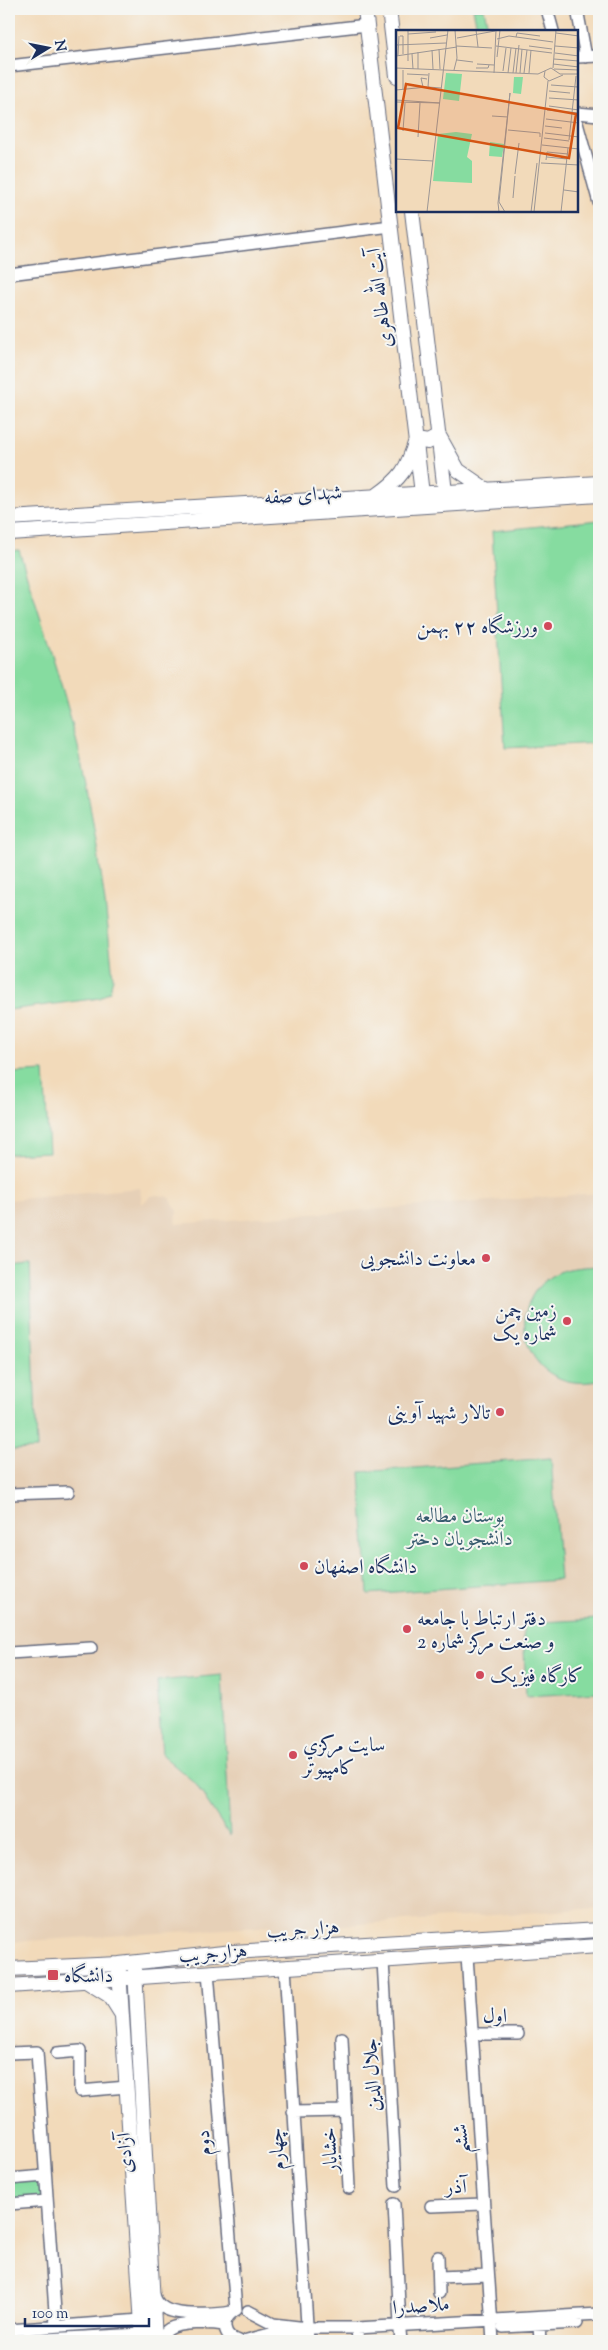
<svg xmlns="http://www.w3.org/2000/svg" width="608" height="2350" viewBox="0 0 608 2350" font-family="'Sorts Mill Goudy',Amiri,serif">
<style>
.built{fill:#e6d0b7}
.green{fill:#86dca0;stroke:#50867f}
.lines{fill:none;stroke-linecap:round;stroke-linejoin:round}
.minor-casing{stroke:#666b7e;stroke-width:14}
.major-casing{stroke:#666b7e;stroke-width:16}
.minor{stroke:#fff;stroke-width:11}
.major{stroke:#fff;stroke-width:14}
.poi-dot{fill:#d1495b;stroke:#f6f6f2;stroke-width:2}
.labels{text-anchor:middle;stroke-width:4;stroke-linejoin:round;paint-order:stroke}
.street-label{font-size:20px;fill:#1b2f5e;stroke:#f6f6f2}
.poi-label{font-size:20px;fill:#1b2f5e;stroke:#f6f6f2;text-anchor:start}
.park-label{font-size:20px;fill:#365a6e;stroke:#f6f6f2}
.inset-road{fill:none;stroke:#9c9695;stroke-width:1}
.view{fill:#d45514;fill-opacity:0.15;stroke:#d45514;stroke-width:2.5}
.inset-edge{fill:none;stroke:#1b2f5e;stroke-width:2.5}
</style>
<rect width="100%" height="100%" fill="#f6f6f2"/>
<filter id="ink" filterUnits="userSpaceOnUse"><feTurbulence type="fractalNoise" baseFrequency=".02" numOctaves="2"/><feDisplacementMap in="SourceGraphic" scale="10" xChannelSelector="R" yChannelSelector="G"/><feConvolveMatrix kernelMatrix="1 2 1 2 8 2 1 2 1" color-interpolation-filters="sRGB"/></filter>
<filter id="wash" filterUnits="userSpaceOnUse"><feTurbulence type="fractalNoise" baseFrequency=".0096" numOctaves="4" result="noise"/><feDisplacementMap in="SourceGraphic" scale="20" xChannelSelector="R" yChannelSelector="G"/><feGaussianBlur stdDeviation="1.12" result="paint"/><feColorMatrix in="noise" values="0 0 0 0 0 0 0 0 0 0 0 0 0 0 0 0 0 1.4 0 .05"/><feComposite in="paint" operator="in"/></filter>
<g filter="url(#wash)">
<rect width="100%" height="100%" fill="#f2daba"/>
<path class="built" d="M 140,1188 L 142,1204 L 151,1196 L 157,1195 L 165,1196 L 171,1199 L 177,1211 L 176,1224 L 599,1193 L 599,1908 L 271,1930 L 270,1925 L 258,1927 L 9,1942 L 9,1200 Z"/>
<path class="green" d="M 473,9 L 484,9 L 489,31 L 478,31 Z
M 599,520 L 599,743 L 505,748 L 492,531 Z
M 19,550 C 42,626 70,702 85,779 C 98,845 107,911 113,978 L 110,991 L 100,998 L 9,1010 L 9,551 Z
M 44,1071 L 49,1152 L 9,1154 L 9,1073 Z
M 30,1264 L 37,1449 L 9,1450 L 9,1266 Z
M 599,1266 L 599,1381 C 585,1383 571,1384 557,1377 C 514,1357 514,1293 557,1273 C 570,1267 585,1267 599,1266 Z
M 551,1458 L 560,1580 L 368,1594 L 360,1472 Z
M 599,1619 L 599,1692 L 526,1696 L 523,1623 Z
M 222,1675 L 230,1836 L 195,1783 L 162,1755 L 157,1681 Z
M 45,2176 L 47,2201 L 9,2204 L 9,2179 Z"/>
</g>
<g filter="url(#ink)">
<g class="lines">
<g class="minor-casing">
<path id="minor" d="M 547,9 L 553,31
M 577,9 L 586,57
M 577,57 L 599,56
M 9,66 L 367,25
M 577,113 L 599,115
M 577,123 L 599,203
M 9,274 L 391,226
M 9,1494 L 68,1492
M 9,1653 L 91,1648
M 467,1956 L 493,2341
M 383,1961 L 396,2186
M 285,1967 L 308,2341
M 208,1972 L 236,2310
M 473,2034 L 518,2034
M 342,2038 L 349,2188
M 9,2053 L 37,2052 L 56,2326
M 57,2053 L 80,2051 L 80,2091 L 127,2087
M 293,2112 L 345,2111
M 9,2179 L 45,2176
M 9,2204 L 47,2201
M 394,2204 L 400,2325
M 431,2206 L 483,2204
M 438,2257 L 439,2293
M 439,2277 L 488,2275
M 153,2292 C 155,2299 157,2304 164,2308 C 176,2316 217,2315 231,2312
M 234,2311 C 220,2320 223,2336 238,2341
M 248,2311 L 273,2324 L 307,2328 L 357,2328 L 599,2314
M 539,2325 L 540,2341
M 503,2327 L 577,2323
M 357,2328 L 358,2341
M 9,2330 L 141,2320
M 400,2331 L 401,2341
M 247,2340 L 270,2334 L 307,2336
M 9,2341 L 142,2334
M 160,2341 C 162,2337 165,2331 169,2329 C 180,2322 212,2323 224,2325"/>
</g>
<g class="major-casing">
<path id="major" d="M 365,9 L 422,494 L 434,505 L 445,492 L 412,211
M 389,9 L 397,76
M 376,496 C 402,478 407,469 416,440 L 428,442 L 439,436 L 458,470 L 487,490
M 9,518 L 599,483
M 9,533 L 599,495
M 9,1969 L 119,1964 L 233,1952 L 599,1930
M 119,1970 L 143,2341
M 135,1970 L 155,2341
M 86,1981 L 110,1996 L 122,2015
M 9,1986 L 599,1946"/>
</g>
<use href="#minor" class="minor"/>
<use href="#major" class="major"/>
</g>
</g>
<g class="poi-dot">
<circle cx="548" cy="626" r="5"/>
<circle cx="486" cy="1258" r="5"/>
<circle cx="567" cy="1321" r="5"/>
<circle cx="500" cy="1412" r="5"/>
<circle cx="304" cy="1566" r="5"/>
<circle cx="407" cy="1629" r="5"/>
<circle cx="480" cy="1675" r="5"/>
<circle cx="293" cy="1755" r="5"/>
<rect x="47" y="1969" width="12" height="12" rx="2.5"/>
</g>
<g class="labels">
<g class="street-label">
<text transform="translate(379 298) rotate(-97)" y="7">آیت الله طاهری</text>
<text transform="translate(303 494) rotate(-4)" y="7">شهدای صفه</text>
<text transform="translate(303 1928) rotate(-3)" y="7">هزار جریب</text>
<text transform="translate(213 1952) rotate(-4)" y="7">هزارجریب</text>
<text x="495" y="2022">اول</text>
<text transform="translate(371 2075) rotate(-93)" y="7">جلال الدین</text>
<text transform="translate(460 2139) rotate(-94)" y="7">ششم</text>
<text transform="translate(203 2143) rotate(-95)" y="7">دوم</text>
<text transform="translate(276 2149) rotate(-94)" y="7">چهارم</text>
<text transform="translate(329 2150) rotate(-93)" y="7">خشایار</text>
<text transform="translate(124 2153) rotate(-93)" y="7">آزادی</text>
<text transform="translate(456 2186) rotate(-2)" y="7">آذر</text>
<text transform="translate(421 2305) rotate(-4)" y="7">ملاصدرا</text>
</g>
<g class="poi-label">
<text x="538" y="633" text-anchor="end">ورزشگاه ۲۲ بهمن</text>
<text x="476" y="1265" text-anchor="end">معاونت دانشجویی</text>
<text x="557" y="1317" text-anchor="end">زمین چمن<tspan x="557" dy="23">شماره یک</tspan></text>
<text x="490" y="1419" text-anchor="end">تالار شهید آوینی</text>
<text x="314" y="1573">دانشگاه اصفهان</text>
<text x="417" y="1625">دفتر ارتباط با جامعه<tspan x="417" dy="23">و صنعت مرکز شماره 2</tspan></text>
<text x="490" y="1682">کارگاه فیزیک</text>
<text x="303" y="1751">سايت مرکزي<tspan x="303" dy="23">کامپيوتر</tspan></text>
<text x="64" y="1982">دانشگاه</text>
</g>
<g class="park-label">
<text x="460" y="1522">بوستان مطالعه<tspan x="460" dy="23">دانشجویان دختر</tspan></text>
</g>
</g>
<g transform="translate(396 30)">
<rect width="182" height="182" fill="#f2daba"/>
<path d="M 50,43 L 66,44 L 63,71 L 47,69 ZM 118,47 L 127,47 L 125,64 L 117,63 ZM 60,102 L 76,104 L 71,127 L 76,131 L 76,153 L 37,151 L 42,104 ZM 94,112 L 108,114 L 106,127 L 93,126 Z" fill="#86dca0"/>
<path class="inset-road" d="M 12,0 L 12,31M 80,0 L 82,17M 160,3 L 183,6M 12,4 L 40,2M 4,6 L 7,6 L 7,24M 120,7 L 121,3 L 144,6M 34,8 L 51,5M 61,8 L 99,1M 101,9 L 113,6 L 157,12M 0,15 L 50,13M 60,16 L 96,18M 100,16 L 156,23M 133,16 L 156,19M 159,16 L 183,18M 43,19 L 44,39M 36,20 L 37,39M 22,22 L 22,39M 159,23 L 183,26M 16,24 L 17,39M 2,25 L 3,6M 0,26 L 61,17M 101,27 L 104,0M 158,29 L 183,31M 61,30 L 77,32M 81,34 L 98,35M 157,34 L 183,37M 0,38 L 142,44 L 155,38 L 164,44 L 183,44M 80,38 L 92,38 L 93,35M 157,38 L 160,0M 158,39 L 183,40M 7,40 L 7,59M 58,40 L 61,28 L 59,0M 107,41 L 110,18M 149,41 L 148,47 L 153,51 L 167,45M 33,43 L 32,57 L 45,58M 98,43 L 100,0M 112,43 L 115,18M 117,43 L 120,18M 120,43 L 123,15M 124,43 L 126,19M 128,43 L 131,20M 133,43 L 135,20M 11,44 L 32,45M 155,55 L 182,57M 27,57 L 25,48 L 31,49M 0,60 L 31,57M 153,61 L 174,63M 153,68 L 183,70M 0,70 L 44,73 L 0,72M 153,76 L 183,80M 151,80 L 183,83M 96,86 L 112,87M 150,89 L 183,93M 149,96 L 166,98M 112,100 L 144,103 L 144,107M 7,101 L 9,73M 149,103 L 183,107M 22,107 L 24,73M 148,108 L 173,111M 173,110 L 180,46M 146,115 L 183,119M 151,127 L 171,129M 0,129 L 37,131M 150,130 L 151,122 L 172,124M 145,133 L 183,135M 119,144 L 123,113M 168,160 L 183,162M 117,168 L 119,146M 31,182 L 52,0M 103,182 L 102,173 L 114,63 L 103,172 L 109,182M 135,182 L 141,133M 138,182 L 152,51M 165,182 L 172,118"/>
<path class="view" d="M 10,54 L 180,84 L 173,128 L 2,98 Z"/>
<rect width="182" height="182" class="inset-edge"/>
</g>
<rect width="608" height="2350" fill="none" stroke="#f6f6f2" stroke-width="30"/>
<g transform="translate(48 48) rotate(80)" stroke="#f6f6f2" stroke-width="4" paint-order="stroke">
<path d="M0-4L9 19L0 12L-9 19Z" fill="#1b2f5e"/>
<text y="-8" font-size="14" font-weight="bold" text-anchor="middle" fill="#1b2f5e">N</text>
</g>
<path d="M25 2318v8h124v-8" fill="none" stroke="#1b2f5e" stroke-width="2.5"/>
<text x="32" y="2318" font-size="15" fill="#1b2f5e" stroke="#f6f6f2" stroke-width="4" paint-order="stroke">100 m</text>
</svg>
